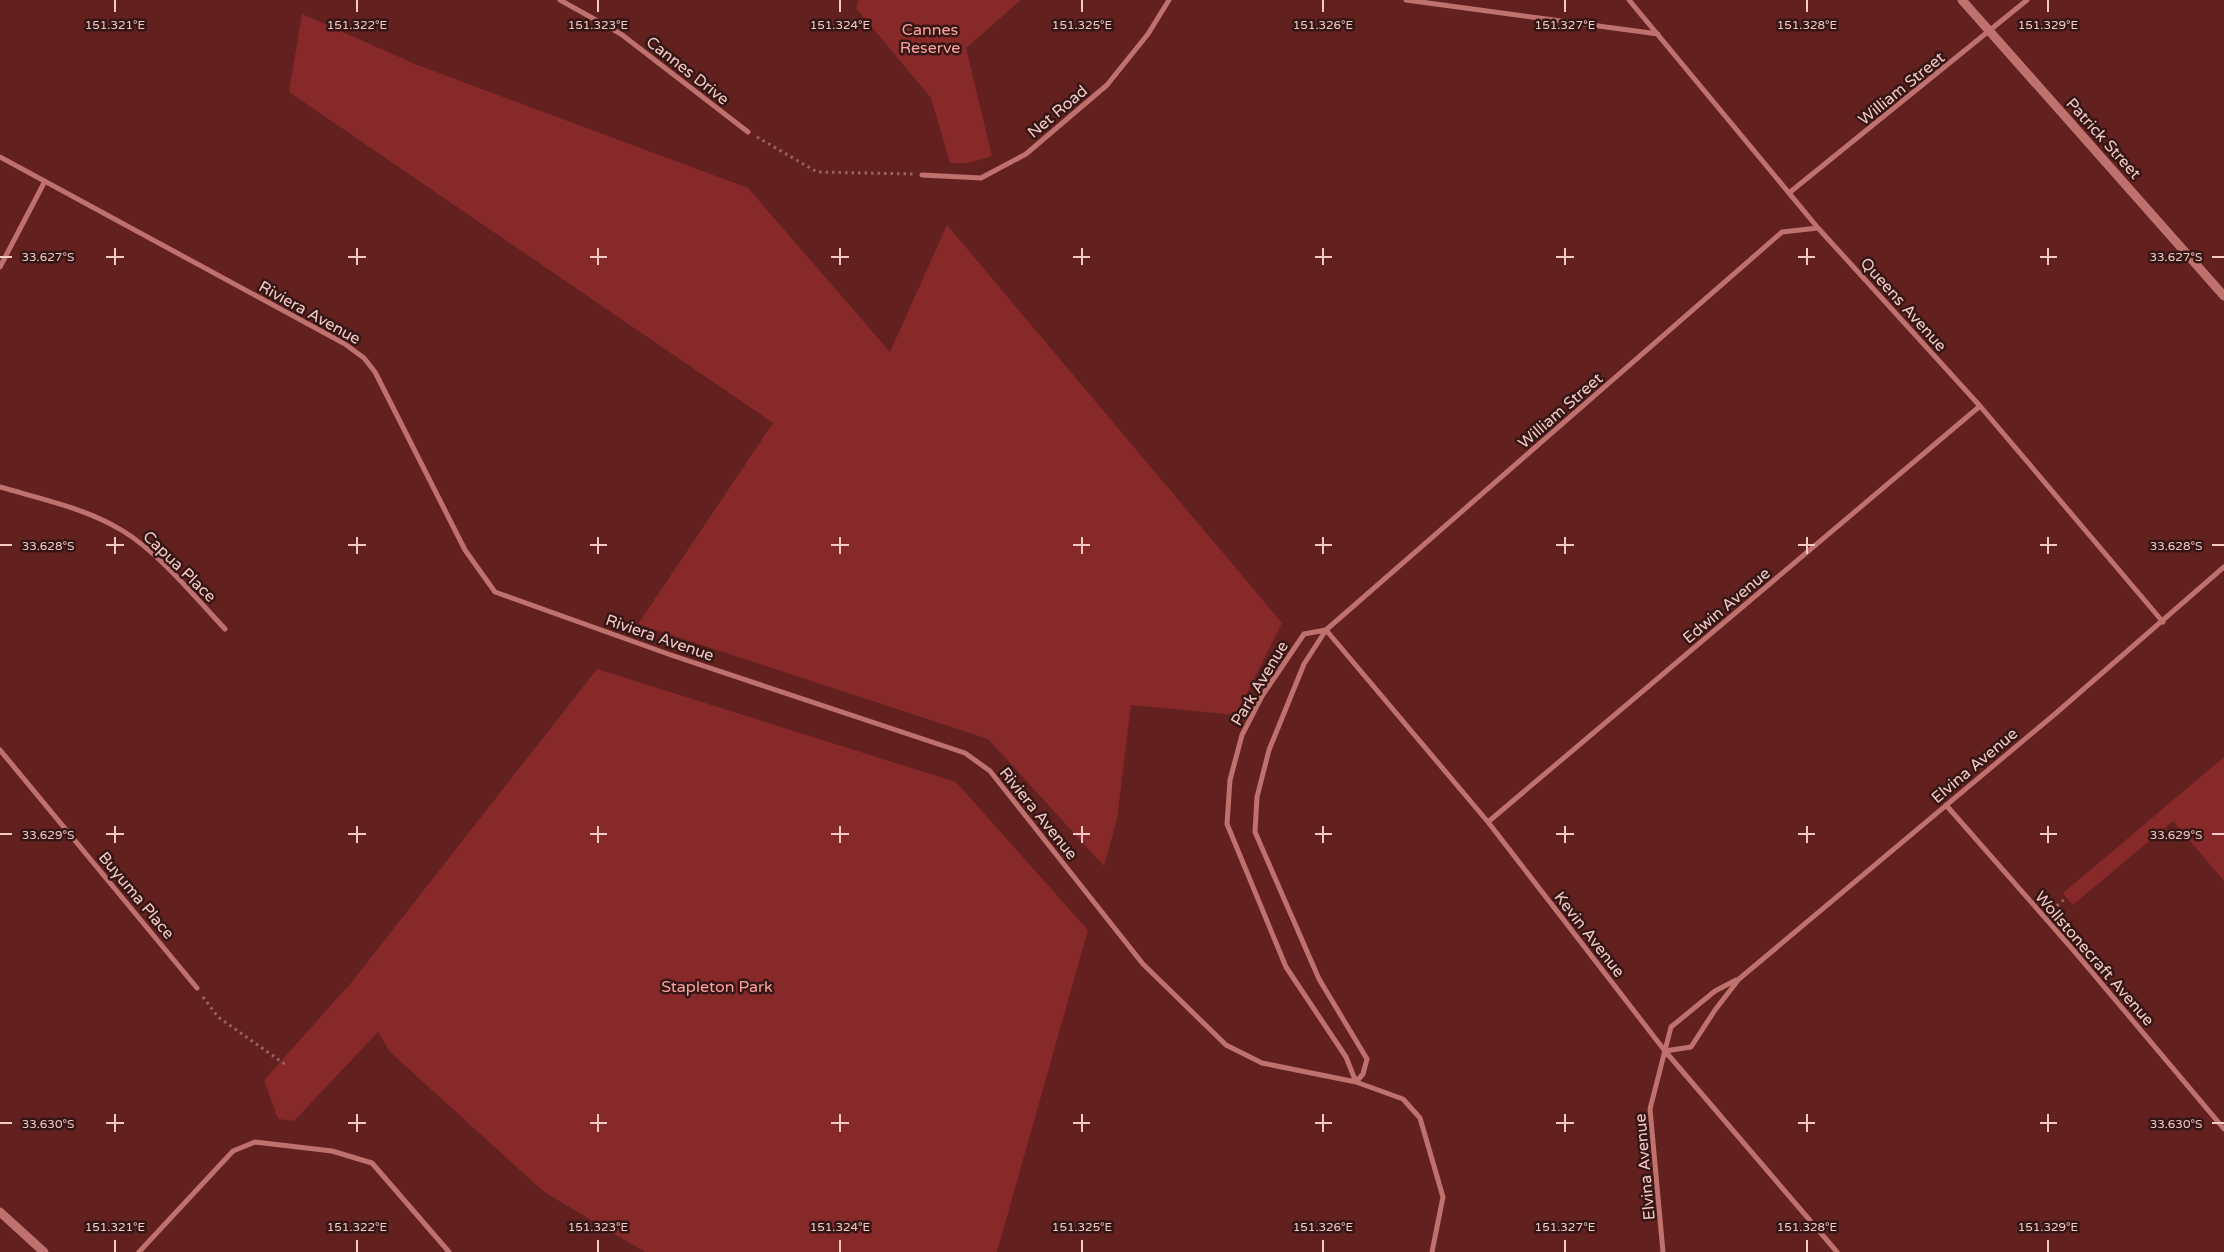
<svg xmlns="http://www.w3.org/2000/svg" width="2224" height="1252" viewBox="0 0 2224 1252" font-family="'Varela Round',sans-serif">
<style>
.green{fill:#872829}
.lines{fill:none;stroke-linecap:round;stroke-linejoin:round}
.path{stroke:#9b6260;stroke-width:3;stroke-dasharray:2.5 4;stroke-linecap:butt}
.minor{stroke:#be716d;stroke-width:5}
.tertiary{stroke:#be716d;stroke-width:9}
.ticks{fill:none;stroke:#f4c9c6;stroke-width:2}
.labels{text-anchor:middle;stroke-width:5;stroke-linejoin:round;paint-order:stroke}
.park-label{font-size:16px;fill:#fda29c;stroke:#341615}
.street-label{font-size:16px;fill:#f4c9c6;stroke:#341615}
.ticks-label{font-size:12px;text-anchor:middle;fill:#f4c9c6;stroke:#341615;stroke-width:5;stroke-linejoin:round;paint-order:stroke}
</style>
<rect width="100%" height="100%" fill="#62201f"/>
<path class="green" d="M 859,0 L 1021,0 L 966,48 L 992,156 L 968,163 L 950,163 L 931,98 L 856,8 Z
M 302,14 L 415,64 L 748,188 L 890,352 L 947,225 L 1282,623 L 1236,715 L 1131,705 L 1117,819 L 1104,866 L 988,739 L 638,624 L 773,423 L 289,92 Z
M 597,669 L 956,782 L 1088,930 L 997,1252 L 645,1252 L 544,1192 L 390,1052 L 378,1032 L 294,1121 L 278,1119 L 264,1080 L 351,983 Z
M 2224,757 L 2224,881 L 2173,821 L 2073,905 L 2063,893 Z"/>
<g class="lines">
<path class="path" d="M 757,137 L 817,172 L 914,174
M 2052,910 L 2067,897
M 203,997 L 218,1017 L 286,1065"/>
<path class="minor" d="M 560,0 L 621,34 L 748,132
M 1406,0 L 1658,34
M 1629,0 L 1818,228 L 1980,406 L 2163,622
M 0,157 L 345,344 L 364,358 L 375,372 L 465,550 L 495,592 L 671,655 L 965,753 L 990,771 L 1143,964 L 1226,1045 L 1262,1063 L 1356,1082 L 1403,1099 L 1420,1118 L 1443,1197 L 1432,1252
M 922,175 L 981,178 L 1026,154 L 1107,85 L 1148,34 L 1169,0
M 1789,193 L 2027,0
M 0,267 L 45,181
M 0,487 C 41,499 86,508 123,531 C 158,552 196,598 225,629
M 1326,630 L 1488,822 L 1665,1051 L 1837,1252
M 1326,630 L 1304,634 L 1262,696 L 1242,735 L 1230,780 L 1227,824 L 1286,967 L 1346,1057 L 1356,1082
M 0,750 L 197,988
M 1946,805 L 2075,952 L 2224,1129
M 1488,822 L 1980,406
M 1665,1051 L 1691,1047 L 1715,1010 L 1739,979 L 2055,714 L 2224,567
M 1356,1082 L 1363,1074 L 1367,1059 L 1319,979 L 1255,832 L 1257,797 L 1269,750 L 1304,664 L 1326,630 L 1782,232 L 1818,228
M 139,1252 L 233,1151 L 255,1142 L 332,1151 L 372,1163 L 449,1252
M 1663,1252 L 1650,1109 L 1671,1027 L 1715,991 L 1736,980"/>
<path class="tertiary" d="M 1962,0 L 2224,296
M 0,1212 L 44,1252"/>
</g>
<path class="ticks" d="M 115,0 L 115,12M 357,0 L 357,12M 598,0 L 598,12M 840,0 L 840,12M 1082,0 L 1082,12M 1323,0 L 1323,12M 1565,0 L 1565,12M 1807,0 L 1807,12M 2048,0 L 2048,12M 115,248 L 115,265M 357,248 L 357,265M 598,248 L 598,265M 840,248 L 840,265M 1082,248 L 1082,265M 1323,248 L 1323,265M 1565,248 L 1565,265M 1807,248 L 1807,265M 2048,248 L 2048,265M 0,257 L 12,257M 106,257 L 124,257M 348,257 L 366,257M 590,257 L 607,257M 831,257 L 849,257M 1073,257 L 1090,257M 1315,257 L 1332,257M 1556,257 L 1574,257M 1798,257 L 1815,257M 2040,257 L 2057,257M 2212,257 L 2224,257M 115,537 L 115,554M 357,537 L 357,554M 598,537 L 598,554M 840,537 L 840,554M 1082,537 L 1082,554M 1323,537 L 1323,554M 1565,537 L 1565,554M 1807,537 L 1807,554M 2048,537 L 2048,554M 0,545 L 12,545M 106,545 L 124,545M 348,545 L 366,545M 590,545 L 607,545M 831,545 L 849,545M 1073,545 L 1090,545M 1315,545 L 1332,545M 1556,545 L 1574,545M 1798,545 L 1815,545M 2040,545 L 2057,545M 2212,545 L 2224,545M 115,826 L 115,843M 357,826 L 357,843M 598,826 L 598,843M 840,826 L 840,843M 1082,826 L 1082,843M 1323,826 L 1323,843M 1565,826 L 1565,843M 1807,826 L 1807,843M 2048,826 L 2048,843M 0,834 L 12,834M 106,834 L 124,834M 348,834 L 366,834M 590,834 L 607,834M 831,834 L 849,834M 1073,834 L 1090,834M 1315,834 L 1332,834M 1556,834 L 1574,834M 1798,834 L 1815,834M 2040,834 L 2057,834M 2212,834 L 2224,834M 115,1114 L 115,1132M 357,1114 L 357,1132M 598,1114 L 598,1132M 840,1114 L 840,1132M 1082,1114 L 1082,1132M 1323,1114 L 1323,1132M 1565,1114 L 1565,1132M 1807,1114 L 1807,1132M 2048,1114 L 2048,1132M 0,1123 L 12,1123M 106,1123 L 124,1123M 348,1123 L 366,1123M 590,1123 L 607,1123M 831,1123 L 849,1123M 1073,1123 L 1090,1123M 1315,1123 L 1332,1123M 1556,1123 L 1574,1123M 1798,1123 L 1815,1123M 2040,1123 L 2057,1123M 2212,1123 L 2224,1123M 115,1240 L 115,1252M 357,1240 L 357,1252M 598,1240 L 598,1252M 840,1240 L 840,1252M 1082,1240 L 1082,1252M 1323,1240 L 1323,1252M 1565,1240 L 1565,1252M 1807,1240 L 1807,1252M 2048,1240 L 2048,1252"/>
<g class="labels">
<g class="park-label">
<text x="930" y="35">Cannes<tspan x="930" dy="18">Reserve</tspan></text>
<text x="717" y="992">Stapleton Park</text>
</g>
<g class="street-label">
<text transform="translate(688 70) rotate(38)" y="6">Cannes Drive</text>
<text transform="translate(1901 88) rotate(-39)" y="6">William Street</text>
<text transform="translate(1057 111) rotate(-40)" y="6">Net Road</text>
<text transform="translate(2104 138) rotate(48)" y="6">Patrick Street</text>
<text transform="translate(1904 304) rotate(48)" y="6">Queens Avenue</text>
<text transform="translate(310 312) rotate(29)" y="6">Riviera Avenue</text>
<text transform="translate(1560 410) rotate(-41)" y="6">William Street</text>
<text transform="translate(180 566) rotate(44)" y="6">Capua Place</text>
<text transform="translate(1726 605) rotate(-40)" y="6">Edwin Avenue</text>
<text transform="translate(660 637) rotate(19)" y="6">Riviera Avenue</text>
<text transform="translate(1259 683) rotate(-59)" y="6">Park Avenue</text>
<text transform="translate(1974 765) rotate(-40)" y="6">Elvina Avenue</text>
<text transform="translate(1039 813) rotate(51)" y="6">Riviera Avenue</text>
<text transform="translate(137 895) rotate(50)" y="6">Buyuma Place</text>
<text transform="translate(1590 934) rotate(52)" y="6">Kevin Avenue</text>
<text transform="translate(2095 958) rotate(49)" y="6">Wollstonecraft Avenue</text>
<text transform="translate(1644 1167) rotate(-95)" y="6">Elvina Avenue</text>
</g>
</g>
<g class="ticks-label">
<text x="115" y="29">151.321°E</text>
<text x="357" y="29">151.322°E</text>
<text x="598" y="29">151.323°E</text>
<text x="840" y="29">151.324°E</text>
<text x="1082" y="29">151.325°E</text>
<text x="1323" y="29">151.326°E</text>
<text x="1565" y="29">151.327°E</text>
<text x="1807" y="29">151.328°E</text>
<text x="2048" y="29">151.329°E</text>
<text x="48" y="261">33.627°S</text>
<text x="2176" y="261">33.627°S</text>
<text x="48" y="550">33.628°S</text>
<text x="2176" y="550">33.628°S</text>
<text x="48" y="839">33.629°S</text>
<text x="2176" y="839">33.629°S</text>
<text x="48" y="1128">33.630°S</text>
<text x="2176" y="1128">33.630°S</text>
<text x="115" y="1231">151.321°E</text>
<text x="357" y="1231">151.322°E</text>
<text x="598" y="1231">151.323°E</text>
<text x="840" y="1231">151.324°E</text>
<text x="1082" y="1231">151.325°E</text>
<text x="1323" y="1231">151.326°E</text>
<text x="1565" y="1231">151.327°E</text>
<text x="1807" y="1231">151.328°E</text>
<text x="2048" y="1231">151.329°E</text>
</g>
</svg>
